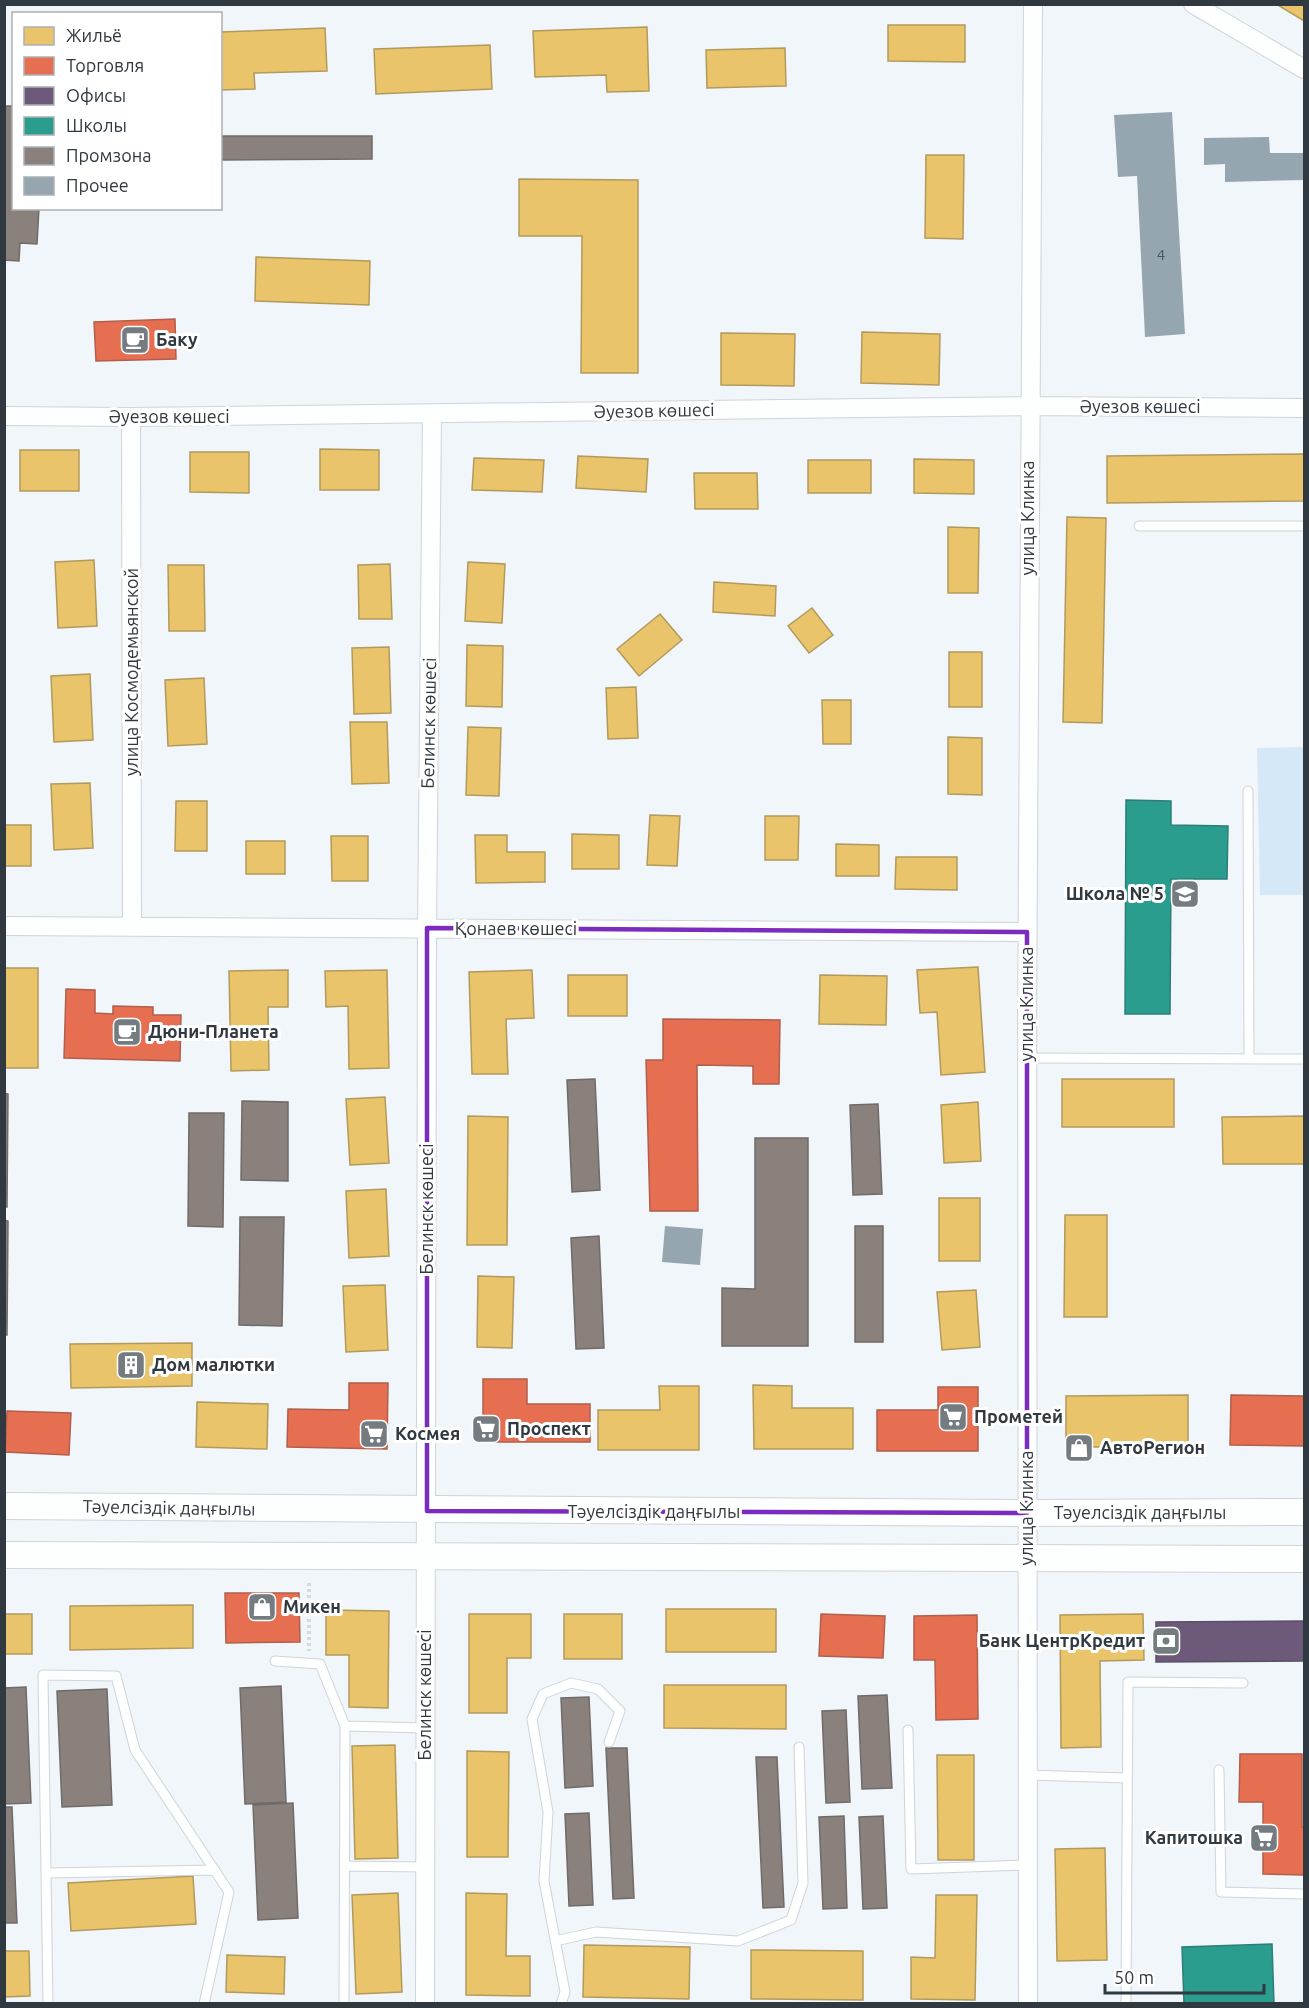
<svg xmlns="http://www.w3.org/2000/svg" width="1309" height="2008" viewBox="0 0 1309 2008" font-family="Ubuntu,sans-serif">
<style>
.green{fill:#d4e8f7}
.homes{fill:#e9c46a;stroke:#b29a5d;stroke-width:1.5}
.shops{fill:#e76f51;stroke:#b05f4c;stroke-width:1.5}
.offices{fill:#6d597a;stroke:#5b4f69;stroke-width:1.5}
.schools{fill:#2a9d8f;stroke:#2c7f77;stroke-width:1.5}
.industry{fill:#8a817c;stroke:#6f6b6a;stroke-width:1.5}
.building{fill:#96a6b0}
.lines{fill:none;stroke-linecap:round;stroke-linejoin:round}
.lane-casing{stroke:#ced4da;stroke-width:11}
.street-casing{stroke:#ced4da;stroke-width:20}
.secondary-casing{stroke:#ced4da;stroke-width:28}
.path{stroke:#d7d9db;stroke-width:4;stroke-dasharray:3 3;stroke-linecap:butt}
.lane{stroke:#fdfefe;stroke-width:9}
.street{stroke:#fdfefe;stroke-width:18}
.secondary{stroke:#fdfefe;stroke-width:26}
.marked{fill:none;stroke:#7b2cbf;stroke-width:4.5;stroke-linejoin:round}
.labels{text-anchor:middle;stroke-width:6;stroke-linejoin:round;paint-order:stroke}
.number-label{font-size:15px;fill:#4a545c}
.poi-label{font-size:18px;font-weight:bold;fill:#303940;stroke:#fff;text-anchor:start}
.street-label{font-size:18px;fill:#303940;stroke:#fff}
</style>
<rect width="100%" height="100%" fill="#f1f6fa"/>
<path class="green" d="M 1304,747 L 1304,895 L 1260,895 L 1257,748 Z"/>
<path class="homes" d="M 1276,4 L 1304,4 L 1304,21 Z
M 888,25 L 965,25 L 965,62 L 888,61 Z
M 647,27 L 649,91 L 607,92 L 606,75 L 535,77 L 533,31 Z
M 325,28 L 327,71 L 254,73 L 255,89 L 220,90 L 220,32 Z
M 490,45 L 492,89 L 376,94 L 374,49 Z
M 785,48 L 786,86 L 707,88 L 706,50 Z
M 926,155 L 964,155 L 963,239 L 925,238 Z
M 519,179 L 638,180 L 638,373 L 581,373 L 582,236 L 519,236 Z
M 256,257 L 370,261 L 369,305 L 255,301 Z
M 862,332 L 940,334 L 939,385 L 861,383 Z
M 721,333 L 795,334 L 794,386 L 721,385 Z
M 320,449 L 379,450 L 379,490 L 320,490 Z
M 20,450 L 79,450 L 79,491 L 20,491 Z
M 190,452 L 249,452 L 249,493 L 190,492 Z
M 1304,454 L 1304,501 L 1107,503 L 1107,456 Z
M 578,456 L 648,459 L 646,492 L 576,488 Z
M 474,458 L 544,460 L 542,492 L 472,490 Z
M 914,459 L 974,460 L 974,494 L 914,493 Z
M 808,460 L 871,460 L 871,493 L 808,493 Z
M 694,473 L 757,473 L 758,509 L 695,509 Z
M 1067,517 L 1106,518 L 1102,723 L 1063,722 Z
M 948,527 L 979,528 L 978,593 L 948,593 Z
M 94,560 L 97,626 L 58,628 L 55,562 Z
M 468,562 L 505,564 L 502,623 L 465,621 Z
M 390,564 L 392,619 L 359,619 L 358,565 Z
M 168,565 L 204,565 L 205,631 L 169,631 Z
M 714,582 L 776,586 L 775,616 L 713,612 Z
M 812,608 L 833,635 L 809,653 L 788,626 Z
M 660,614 L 682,640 L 639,676 L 617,649 Z
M 467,645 L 503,646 L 502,707 L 466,706 Z
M 389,647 L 391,713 L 354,714 L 352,648 Z
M 949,652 L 982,652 L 982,707 L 949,707 Z
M 90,674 L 93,740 L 54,742 L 51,676 Z
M 204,678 L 207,744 L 168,746 L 165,680 Z
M 636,687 L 638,738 L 608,739 L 606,688 Z
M 822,700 L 851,700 L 851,744 L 823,744 Z
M 350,722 L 387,722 L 389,783 L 352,784 Z
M 468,727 L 501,728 L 499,796 L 466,795 Z
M 948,737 L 982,738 L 982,795 L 948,794 Z
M 90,783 L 93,848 L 54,850 L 51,784 Z
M 176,801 L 207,801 L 207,851 L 175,851 Z
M 650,815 L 680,816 L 677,866 L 647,865 Z
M 765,816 L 799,816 L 798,860 L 765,860 Z
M 4,825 L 31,825 L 31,866 L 4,866 Z
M 572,834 L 619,835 L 619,869 L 572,869 Z
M 475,835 L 507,835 L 507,852 L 545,852 L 545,882 L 476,883 Z
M 331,836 L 368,836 L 368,881 L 332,881 Z
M 246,841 L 285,841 L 285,874 L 246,874 Z
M 836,844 L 879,845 L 879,876 L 836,876 Z
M 896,857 L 957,857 L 957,890 L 895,889 Z
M 978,967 L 985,1072 L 941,1075 L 937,1012 L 920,1013 L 917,970 Z
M 4,968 L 38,968 L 38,1068 L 4,1068 Z
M 288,970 L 288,1007 L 268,1007 L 269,1070 L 231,1071 L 229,971 Z
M 387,970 L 389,1068 L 349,1069 L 348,1006 L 326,1007 L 325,971 Z
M 532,970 L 534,1018 L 506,1019 L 508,1074 L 472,1074 L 469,972 Z
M 568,975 L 627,975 L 627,1016 L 568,1016 Z
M 820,975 L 887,976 L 886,1025 L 819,1024 Z
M 1062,1079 L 1174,1079 L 1174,1127 L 1062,1127 Z
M 385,1097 L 389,1163 L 350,1165 L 346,1099 Z
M 978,1102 L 981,1161 L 944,1163 L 941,1105 Z
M 468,1116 L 508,1117 L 507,1245 L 467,1245 Z
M 1304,1116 L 1304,1164 L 1223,1164 L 1222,1117 Z
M 386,1189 L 389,1256 L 349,1258 L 346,1191 Z
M 939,1198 L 980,1198 L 980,1261 L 939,1261 Z
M 1065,1215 L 1107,1215 L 1107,1317 L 1064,1317 Z
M 478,1276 L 514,1277 L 512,1348 L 477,1347 Z
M 385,1285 L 388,1350 L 346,1352 L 343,1286 Z
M 976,1290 L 980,1347 L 942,1350 L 937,1292 Z
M 192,1343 L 192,1386 L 71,1388 L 70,1344 Z
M 753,1385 L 792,1386 L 792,1408 L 853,1408 L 853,1449 L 754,1449 Z
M 659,1386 L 699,1386 L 699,1450 L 598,1450 L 598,1410 L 660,1410 Z
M 1188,1395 L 1188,1447 L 1066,1447 L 1066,1396 Z
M 197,1402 L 268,1404 L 267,1449 L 196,1447 Z
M 193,1605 L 193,1648 L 70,1650 L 70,1606 Z
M 666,1609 L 776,1609 L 776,1652 L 666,1652 Z
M 326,1610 L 389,1611 L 388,1708 L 349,1707 L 349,1655 L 326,1655 Z
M 4,1614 L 32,1614 L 32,1654 L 4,1654 Z
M 469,1614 L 531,1614 L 531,1658 L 507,1658 L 507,1713 L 469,1713 Z
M 564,1614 L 622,1614 L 622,1659 L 564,1659 Z
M 1143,1614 L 1144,1660 L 1100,1661 L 1101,1747 L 1061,1748 L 1060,1615 Z
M 664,1685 L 786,1685 L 786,1729 L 664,1728 Z
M 395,1745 L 398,1858 L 355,1859 L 352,1746 Z
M 467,1751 L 509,1752 L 508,1857 L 467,1857 Z
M 937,1755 L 974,1755 L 974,1860 L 938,1860 Z
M 1105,1848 L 1107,1960 L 1057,1961 L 1055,1849 Z
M 193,1876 L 196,1924 L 71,1931 L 68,1883 Z
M 398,1893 L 402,1992 L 356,1994 L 352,1895 Z
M 466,1893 L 507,1894 L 506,1956 L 530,1956 L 530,1996 L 466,1995 Z
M 936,1895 L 977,1895 L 975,2000 L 911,1999 L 911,1957 L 935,1958 Z
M 584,1945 L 690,1947 L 689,1999 L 583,1997 Z
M 751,1950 L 863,1951 L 863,2000 L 751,1999 Z
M 4,1951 L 29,1951 L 30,1996 L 4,1997 Z
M 227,1955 L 285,1957 L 284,1994 L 226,1992 Z"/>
<path class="shops" d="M 175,319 L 176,359 L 96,361 L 94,322 Z
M 66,989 L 95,990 L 95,1013 L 113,1014 L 113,1006 L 153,1007 L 153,1015 L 181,1015 L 180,1061 L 64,1058 Z
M 663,1019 L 780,1020 L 779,1084 L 753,1084 L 753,1066 L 697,1065 L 698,1211 L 650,1211 L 646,1060 L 663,1060 Z
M 483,1379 L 527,1379 L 527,1404 L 590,1404 L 590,1442 L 483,1442 Z
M 349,1383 L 388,1383 L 387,1449 L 287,1447 L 288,1409 L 349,1410 Z
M 938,1387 L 978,1387 L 978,1451 L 877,1451 L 877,1410 L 938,1410 Z
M 1231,1395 L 1304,1396 L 1304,1446 L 1230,1445 Z
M 7,1411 L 71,1413 L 69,1455 L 5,1452 Z
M 225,1593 L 299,1593 L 300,1642 L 226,1643 Z
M 821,1614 L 885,1616 L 883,1658 L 819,1656 Z
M 977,1615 L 978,1719 L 936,1720 L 935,1660 L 914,1660 L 914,1616 Z
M 1240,1754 L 1302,1754 L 1302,1827 L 1304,1827 L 1304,1875 L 1263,1874 L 1263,1802 L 1239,1802 Z"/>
<path class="offices" d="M 1304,1621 L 1304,1661 L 1156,1662 L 1156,1622 Z"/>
<path class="schools" d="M 1126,800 L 1171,801 L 1171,825 L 1228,826 L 1227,879 L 1171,879 L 1170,1014 L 1125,1014 Z
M 1272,1944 L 1274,2004 L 1184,2004 L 1182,1947 Z"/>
<path class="industry" d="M 4,106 L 14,106 L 14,208 L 39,208 L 37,244 L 20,243 L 19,261 L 4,260 Z
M 220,136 L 372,136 L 372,159 L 220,160 Z
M 595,1079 L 600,1190 L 572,1192 L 567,1080 Z
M 4,1093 L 8,1094 L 7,1207 L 4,1207 Z
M 242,1101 L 288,1102 L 288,1181 L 241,1180 Z
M 878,1104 L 882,1194 L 853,1195 L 850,1105 Z
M 189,1113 L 224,1113 L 223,1227 L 188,1226 Z
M 755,1138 L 808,1138 L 808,1346 L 722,1346 L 722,1288 L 755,1289 Z
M 240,1217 L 284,1217 L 282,1326 L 239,1325 Z
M 4,1220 L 8,1221 L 7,1335 L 4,1335 Z
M 855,1226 L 883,1226 L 883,1342 L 855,1342 Z
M 599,1236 L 604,1348 L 576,1349 L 571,1238 Z
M 281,1686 L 286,1802 L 245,1804 L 240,1688 Z
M 26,1687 L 31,1803 L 4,1804 L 4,1688 Z
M 107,1689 L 112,1805 L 62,1807 L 57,1691 Z
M 887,1695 L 892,1788 L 862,1789 L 858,1696 Z
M 589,1697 L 593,1786 L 565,1788 L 561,1698 Z
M 846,1710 L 850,1802 L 826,1803 L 822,1711 Z
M 606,1748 L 627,1748 L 634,1898 L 613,1899 Z
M 756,1757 L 777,1757 L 784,1907 L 763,1908 Z
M 293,1803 L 298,1918 L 258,1920 L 253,1805 Z
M 4,1807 L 12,1807 L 17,1923 L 4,1923 Z
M 589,1813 L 593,1905 L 569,1906 L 565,1814 Z
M 844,1816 L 847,1908 L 823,1909 L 819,1817 Z
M 883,1816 L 887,1908 L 863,1909 L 859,1817 Z"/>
<path class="building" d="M 1172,112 L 1185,334 L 1145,337 L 1137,176 L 1118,177 L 1114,115 Z
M 1269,137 L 1270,153 L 1304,153 L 1304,180 L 1225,182 L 1225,164 L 1204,165 L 1204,138 Z
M 665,1226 L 703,1229 L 700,1265 L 662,1262 Z"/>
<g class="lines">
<g class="lane-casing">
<path id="lane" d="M 1139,526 L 1304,526
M 1248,791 L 1249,1059
M 1026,1058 L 1304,1059
M 275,1661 L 320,1664 L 345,1726 L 344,2004
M 345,1726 L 425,1728
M 908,1730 L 911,1869 L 1028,1865
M 1219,1770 L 1221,1892 L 1304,1894
M 1027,1775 L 1127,1778
M 345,1866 L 425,1867
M 46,1873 L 214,1870
M 555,1941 L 596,1932 L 738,1941 L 791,1920 L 803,1883 L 799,1747
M 48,2004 L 43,1675 L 116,1676 L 135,1750 L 229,1892 L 204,2004
M 561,2004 L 565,1992 L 544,1881 L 548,1812 L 532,1719 L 543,1694 L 571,1683 L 598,1689 L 620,1711 L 609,1742
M 1126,2004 L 1128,1682 L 1243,1683"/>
</g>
<g class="street-casing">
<path id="street" d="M 1193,4 L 1304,69
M 4,416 L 131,417 L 1029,406 L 1304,408
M 131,417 L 132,927
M 4,926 L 1027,932
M 425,2004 L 427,928 L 432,414
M 1028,2004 C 1026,1337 1026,671 1033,4"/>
</g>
<g class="secondary-casing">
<path id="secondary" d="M 4,1506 L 1027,1513 L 1304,1512
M 4,1555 L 1304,1559"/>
</g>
<path class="path" d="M 309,1583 L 309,1651"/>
<use href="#lane" class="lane"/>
<use href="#street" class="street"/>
<use href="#secondary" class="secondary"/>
</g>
<path class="marked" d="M 427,928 L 1027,932 L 1027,1513 L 427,1511 Z"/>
<defs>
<g id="cafe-square" transform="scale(1.5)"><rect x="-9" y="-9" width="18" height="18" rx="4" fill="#747b81" stroke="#fff"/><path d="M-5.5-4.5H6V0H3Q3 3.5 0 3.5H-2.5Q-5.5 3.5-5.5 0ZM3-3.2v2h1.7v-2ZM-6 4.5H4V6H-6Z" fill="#fff"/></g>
<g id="school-square" transform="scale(1.5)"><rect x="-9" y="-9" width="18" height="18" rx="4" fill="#747b81" stroke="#fff"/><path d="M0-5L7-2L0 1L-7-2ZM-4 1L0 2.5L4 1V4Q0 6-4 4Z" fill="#fff"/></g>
<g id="building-square" transform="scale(1.5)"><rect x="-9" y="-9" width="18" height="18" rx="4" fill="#747b81" stroke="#fff"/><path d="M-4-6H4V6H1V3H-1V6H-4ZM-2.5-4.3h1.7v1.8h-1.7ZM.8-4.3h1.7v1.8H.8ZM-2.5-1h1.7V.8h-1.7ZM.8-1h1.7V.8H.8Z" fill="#fff"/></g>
<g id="supermarket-square" transform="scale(1.5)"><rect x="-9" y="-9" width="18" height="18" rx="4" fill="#747b81" stroke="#fff"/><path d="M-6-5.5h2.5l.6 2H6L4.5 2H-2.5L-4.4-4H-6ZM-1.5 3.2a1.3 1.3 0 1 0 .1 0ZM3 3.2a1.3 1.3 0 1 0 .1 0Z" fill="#fff"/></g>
<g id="shop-square" transform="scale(1.5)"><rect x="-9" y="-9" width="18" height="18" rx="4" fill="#747b81" stroke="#fff"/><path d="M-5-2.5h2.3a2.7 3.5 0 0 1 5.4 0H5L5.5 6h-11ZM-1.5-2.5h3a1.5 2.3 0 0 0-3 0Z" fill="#fff"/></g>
<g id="bank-square" transform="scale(1.5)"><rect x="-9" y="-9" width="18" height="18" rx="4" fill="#747b81" stroke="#fff"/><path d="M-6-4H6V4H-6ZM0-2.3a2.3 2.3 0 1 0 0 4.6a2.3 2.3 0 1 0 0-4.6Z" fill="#fff"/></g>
</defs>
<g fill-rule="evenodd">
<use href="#cafe-square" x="135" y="340"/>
<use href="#school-square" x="1185" y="894"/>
<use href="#cafe-square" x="127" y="1032"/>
<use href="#building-square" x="131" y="1365"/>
<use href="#supermarket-square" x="953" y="1417"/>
<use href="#supermarket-square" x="486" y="1429"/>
<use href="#supermarket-square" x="374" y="1434"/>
<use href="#shop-square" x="1079" y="1448"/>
<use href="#shop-square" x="262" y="1607"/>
<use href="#bank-square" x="1166" y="1641"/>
<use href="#supermarket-square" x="1264" y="1838"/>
</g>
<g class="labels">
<g class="number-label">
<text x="1161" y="260">4</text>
</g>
<g class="poi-label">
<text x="156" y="346">Баку</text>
<text x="1164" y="900" text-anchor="end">Школа № 5</text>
<text x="148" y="1038">Дюни-Планета</text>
<text x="152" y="1371">Дом малютки</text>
<text x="974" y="1423">Прометей</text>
<text x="507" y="1435">Проспект</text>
<text x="395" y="1440">Космея</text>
<text x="1100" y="1454">АвтоРегион</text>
<text x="283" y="1613">Микен</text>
<text x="1145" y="1647" text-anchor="end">Банк ЦентрКредит</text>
<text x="1243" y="1844" text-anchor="end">Капитошка</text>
</g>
<g class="street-label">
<text x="1140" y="413">Әуезов көшесі</text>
<text transform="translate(654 411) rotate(-1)" y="6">Әуезов көшесі</text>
<text x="169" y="423">Әуезов көшесі</text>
<text transform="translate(1028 518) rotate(-90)" y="6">улица Клинка</text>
<text transform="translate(132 672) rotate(-90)" y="6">улица Космодемьянской</text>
<text transform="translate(429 723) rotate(-89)" y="6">Белинск көшесі</text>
<text x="516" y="935">Қонаев көшесі</text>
<text transform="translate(1027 1004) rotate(-90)" y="6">улица Клинка</text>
<text transform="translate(427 1209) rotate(-90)" y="6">Белинск көшесі</text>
<text transform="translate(169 1508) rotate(1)" y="6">Тәуелсіздік даңғылы</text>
<text transform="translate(1027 1508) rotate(-90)" y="6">улица Клинка</text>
<text x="654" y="1518">Тәуелсіздік даңғылы</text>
<text x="1140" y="1519">Тәуелсіздік даңғылы</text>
<text transform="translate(425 1695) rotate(-90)" y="6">Белинск көшесі</text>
</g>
</g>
<rect width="1309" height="2008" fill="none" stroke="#303940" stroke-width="12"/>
<rect x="12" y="12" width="210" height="198" fill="#ffffff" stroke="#acb0b3" stroke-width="1.5"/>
<rect x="24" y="27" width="30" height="18" fill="#e9c46a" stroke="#acb0b3" stroke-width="1.5"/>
<text x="66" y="42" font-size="18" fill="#303940">Жильё</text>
<rect x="24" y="57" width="30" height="18" fill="#e76f51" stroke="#acb0b3" stroke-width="1.5"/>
<text x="66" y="72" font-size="18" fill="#303940">Торговля</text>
<rect x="24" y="87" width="30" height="18" fill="#6d597a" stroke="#acb0b3" stroke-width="1.5"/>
<text x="66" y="102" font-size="18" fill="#303940">Офисы</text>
<rect x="24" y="117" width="30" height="18" fill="#2a9d8f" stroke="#acb0b3" stroke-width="1.5"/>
<text x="66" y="132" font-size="18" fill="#303940">Школы</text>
<rect x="24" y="147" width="30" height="18" fill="#8a817c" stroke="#acb0b3" stroke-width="1.5"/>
<text x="66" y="162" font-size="18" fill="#303940">Промзона</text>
<rect x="24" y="177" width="30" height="18" fill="#96a6b0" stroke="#acb0b3" stroke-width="1.5"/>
<text x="66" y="192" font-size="18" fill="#303940">Прочее</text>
<path d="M1105 1984v9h159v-9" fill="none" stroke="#303940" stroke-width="3"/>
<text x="1114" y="1984" font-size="18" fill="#303940" stroke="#ffffff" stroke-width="4.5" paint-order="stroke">50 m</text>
</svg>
